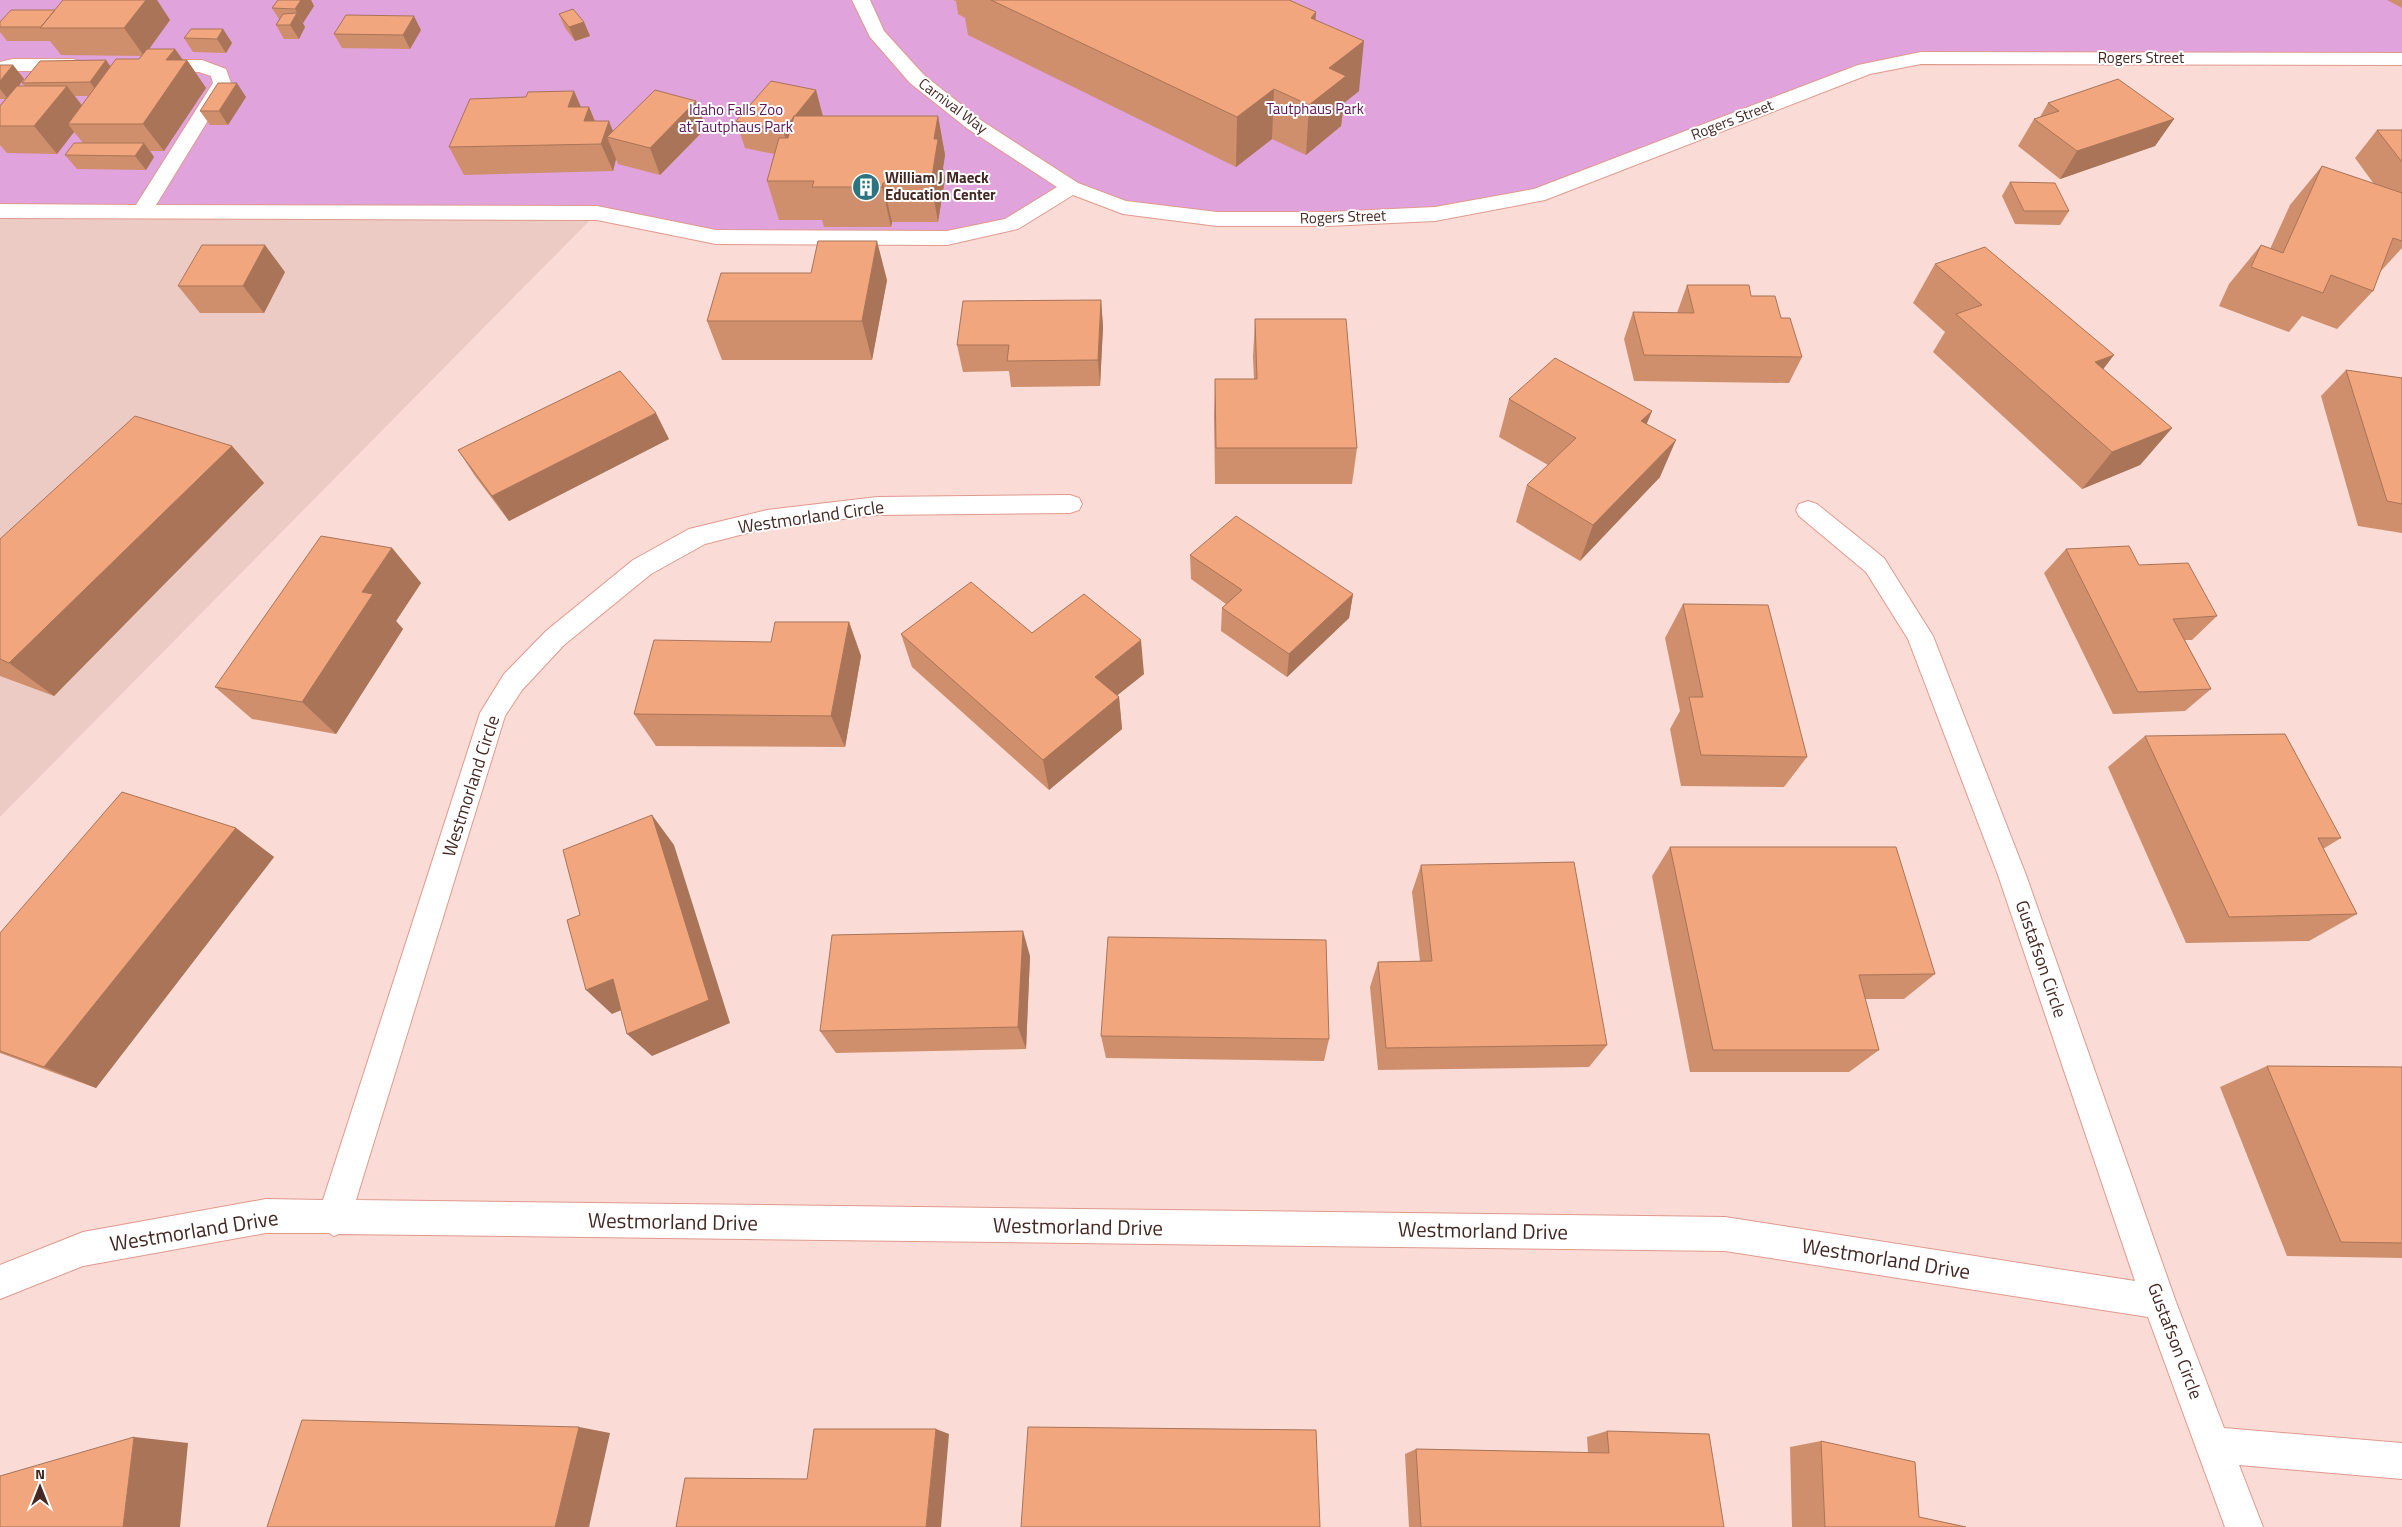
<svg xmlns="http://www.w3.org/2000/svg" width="2402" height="1527" viewBox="0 0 2402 1527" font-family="'Titillium Web',sans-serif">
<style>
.built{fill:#edcbc5}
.green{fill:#e0a3db}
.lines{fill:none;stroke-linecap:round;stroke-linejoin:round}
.minor-casing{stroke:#e0998d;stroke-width:2}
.minor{fill:#fff;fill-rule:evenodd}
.wall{fill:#cf8f6c;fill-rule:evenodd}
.shaded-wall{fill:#a97458}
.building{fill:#f1a67d;stroke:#a97458}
.labels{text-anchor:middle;stroke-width:4;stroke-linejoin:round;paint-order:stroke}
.far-street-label{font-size:15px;fill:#442823;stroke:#fff}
.far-park-label{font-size:15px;fill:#5c1359;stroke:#fff}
.far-poi-label{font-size:15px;font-weight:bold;fill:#442823;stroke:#fff;text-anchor:start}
.street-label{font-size:18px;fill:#442823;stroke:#fff}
.near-street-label{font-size:21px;fill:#442823;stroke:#fff}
</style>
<rect width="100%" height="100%" fill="#fadbd6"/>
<path class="built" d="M 0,211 L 597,213 L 0,817 Z"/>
<path class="green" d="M 0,0 L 2402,0 L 2402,59 L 1921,58 L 1865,69 L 1538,195 L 1435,214 L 1328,219 L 1123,207 L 1071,187 L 1011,224 L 947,238 L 716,237 L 597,213 L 0,211 Z"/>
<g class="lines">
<g class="minor-casing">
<path id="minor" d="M 852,0 L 870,0 L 884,31 L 924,75 L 982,121 L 1078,183 L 1126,201 L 1217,212 L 1328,212 L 1435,207 L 1534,189 L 1858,65 L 1921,52 L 2402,53 L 2402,65 L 1921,64 L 1870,74 L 1545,200 L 1435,221 L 1328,226 L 1217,226 L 1123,214 L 1073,195 L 1018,229 L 947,245 L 716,244 L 597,220 L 0,218 L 0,204 L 136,205 L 213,83 L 211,76 L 199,72 L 146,70 L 144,66 L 146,62 L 153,60 L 202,60 L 226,69 L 231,83 L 156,205 L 597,206 L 716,230 L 947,231 L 1005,219 L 1057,187 L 968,129 L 910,83 L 870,37 Z
M 13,59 L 73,59 L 80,61 L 82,65 L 80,69 L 73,71 L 13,71 L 0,74 L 0,62 Z
M 1070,495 L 1079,498 L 1082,504 L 1079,510 L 1070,513 L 877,515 L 767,528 L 705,544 L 651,574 L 564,645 L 522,690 L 505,716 L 356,1200 L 1725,1217 L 2135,1281 L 1998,875 L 1908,639 L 1866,572 L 1799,516 L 1796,510 L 1799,504 L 1808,501 L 1817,504 L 1884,558 L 1933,636 L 2026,875 L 2176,1302 L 2224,1428 L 2402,1443 L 2402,1479 L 2239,1465 L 2263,1527 L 2225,1527 L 2148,1317 L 1725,1251 L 339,1234 L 334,1236 L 329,1233 L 266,1233 L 83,1266 L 0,1299 L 0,1265 L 83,1232 L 266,1199 L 323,1200 L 480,713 L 504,674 L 546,631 L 633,560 L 689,529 L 767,510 L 877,497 Z"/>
</g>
<use href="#minor" class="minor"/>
</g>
<path class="wall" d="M 63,0 L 157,0 L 170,20 L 149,49 L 175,49 L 183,60 L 187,60 L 206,88 L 164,151 L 150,151 L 154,157 L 146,170 L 77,169 L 65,155 L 83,143 L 74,132 L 57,154 L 7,153 L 0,145 L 0,106 L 5,99 L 0,99 L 0,65 L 13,65 L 24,79 L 19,86 L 25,86 L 22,83 L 106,60 L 110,67 L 139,59 L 141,56 L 61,55 L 50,41 L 7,41 L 0,32 L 0,22 L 55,10 ZM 75,96 L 88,96 L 82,105 Z
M 278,0 L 311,0 L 314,6 L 303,23 L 305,27 L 299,39 L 284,39 L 276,25 L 279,19 L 272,8 Z
M 953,0 L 1289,0 L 1316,12 L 1315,20 L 1359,91 L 1344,103 L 1341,126 L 1306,155 L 1272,139 L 1236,167 L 968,35 L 965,18 L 958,14 L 956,1 Z
M 2387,0 L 2402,0 L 2402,8 Z
M 559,14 L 584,22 L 590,36 L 575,41 L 565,28 Z
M 223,29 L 232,43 L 226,53 L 193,52 L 184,38 Z
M 421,30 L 410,49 L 342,48 L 334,34 Z
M 816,90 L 823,116 L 938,116 L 945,155 L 943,168 L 945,179 L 938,222 L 892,222 L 891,227 L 824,227 L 822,220 L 779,220 L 767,181 L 774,154 L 745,148 L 736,121 Z
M 574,91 L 581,107 L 589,107 L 595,121 L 613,131 L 696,101 L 706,128 L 660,175 L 618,164 L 616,159 L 613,171 L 464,175 L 449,147 L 526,97 Z
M 246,97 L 228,125 L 210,125 L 200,111 Z
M 2048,103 L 2174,119 L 2155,146 L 2060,179 L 2018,146 L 2034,119 L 2040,117 Z
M 2377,130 L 2402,130 L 2402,248 L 2380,272 L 2373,291 L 2337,329 L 2302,316 L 2289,332 L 2219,306 L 2229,284 L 2261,245 L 2270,249 L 2290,205 L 2322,166 L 2374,184 L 2355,158 Z
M 2010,182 L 2069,211 L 2060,225 L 2015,224 L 2002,196 Z
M 1935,264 L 2103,370 L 2172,428 L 2140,465 L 2082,489 L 1933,352 L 1945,332 L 1913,303 Z
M 285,272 L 264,313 L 200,313 L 178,286 Z
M 887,280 L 872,360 L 722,360 L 707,321 Z
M 1687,285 L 1751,296 L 1781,318 L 1802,357 L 1789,383 L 1634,381 L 1624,339 L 1633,312 L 1677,313 Z
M 1101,300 L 1103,327 L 1100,386 L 1011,387 L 1009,371 L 963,372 L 957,345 Z
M 1255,319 L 1357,448 L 1352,484 L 1215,484 L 1214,416 L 1215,379 L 1254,379 L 1253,357 Z
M 2346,370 L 2402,378 L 2402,533 L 2358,526 L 2321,396 Z
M 1509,399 L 1652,411 L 1646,424 L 1660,477 L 1580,561 L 1516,522 L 1527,485 L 1548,465 L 1499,437 Z
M 669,439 L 509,521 L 475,476 L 458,450 Z
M 232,446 L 264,483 L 54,696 L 0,676 L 0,539 Z
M 392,548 L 421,583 L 396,621 L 403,629 L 336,734 L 252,719 L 215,687 Z
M 2066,549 L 2139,565 L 2217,616 L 2192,640 L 2185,640 L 2211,689 L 2185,711 L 2113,714 L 2044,573 Z
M 1190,555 L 1353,594 L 1349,618 L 1287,677 L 1221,631 L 1222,608 L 1226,604 L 1191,579 Z
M 1683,604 L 1807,757 L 1784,787 L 1681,786 L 1670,729 L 1680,711 L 1665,638 Z
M 849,622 L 861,656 L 845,747 L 656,746 L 634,714 L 771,642 Z
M 1032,633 L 1144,674 L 1117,695 L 1119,697 L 1122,729 L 1049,790 L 912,667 L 901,634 Z
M 2145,736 L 2341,838 L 2323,849 L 2357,914 L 2309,941 L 2186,943 L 2108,767 Z
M 236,828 L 274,857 L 96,1088 L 0,1053 L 0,933 Z
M 1670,847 L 1935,974 L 1904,999 L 1865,999 L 1879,1050 L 1849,1072 L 1690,1072 L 1652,876 Z
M 1421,865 L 1607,1045 L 1589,1067 L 1378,1070 L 1370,987 L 1378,962 L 1420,961 L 1412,892 Z
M 1030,956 L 1026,1049 L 836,1053 L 820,1031 Z
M 1101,1036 L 1329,1039 L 1324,1061 L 1106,1058 Z
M 2267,1066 L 2402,1067 L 2402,1258 L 2287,1256 L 2220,1087 Z
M 1607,1431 L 1724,1527 L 1409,1527 L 1405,1454 L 1416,1449 L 1588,1453 L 1587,1437 Z
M 1821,1441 L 1919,1517 L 1966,1527 L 1792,1527 L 1790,1447 Z"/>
<path class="shaded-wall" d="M 146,0 L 157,0 L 170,20 L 144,56 L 124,28 Z
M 301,0 L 311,0 L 314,6 L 303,23 L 295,9 Z
M 1316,12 L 1312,62 L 1311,18 Z
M 297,13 L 305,27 L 299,39 L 290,25 Z
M 414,16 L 421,30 L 410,49 L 403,35 Z
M 584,22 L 590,36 L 575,41 L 569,27 Z
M 223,29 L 232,43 L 226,53 L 217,39 Z
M 1364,41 L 1359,91 L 1344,103 L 1341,126 L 1306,155 L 1309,105 L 1329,68 Z
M 175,49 L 185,63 L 187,60 L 206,88 L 164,151 L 143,124 L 166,60 Z
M 106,60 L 116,74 L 100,96 L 90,82 Z
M 13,65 L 24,79 L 8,99 L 0,89 L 0,81 Z
M 237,83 L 246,97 L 228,125 L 219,111 Z
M 67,86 L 88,114 L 68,124 L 74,132 L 57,154 L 34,126 Z
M 1274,89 L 1272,139 L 1236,167 L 1237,117 Z
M 816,90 L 823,117 L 791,158 L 783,130 Z
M 574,91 L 585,117 L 589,107 L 600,134 L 584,122 L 568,107 Z
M 696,101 L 706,128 L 660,175 L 650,148 Z
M 938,116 L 945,155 L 943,168 L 945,179 L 938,222 L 931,183 L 934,139 Z
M 2174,119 L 2155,146 L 2060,179 L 2077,151 Z
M 609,121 L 616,139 L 607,137 L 616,159 L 613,171 L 601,144 Z
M 144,143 L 154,157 L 146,170 L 135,156 Z
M 883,183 L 892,222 L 891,227 L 882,187 Z
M 877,241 L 887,280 L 872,360 L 862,321 Z
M 265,245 L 285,272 L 264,313 L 243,286 Z
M 1101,300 L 1103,327 L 1100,386 L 1098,360 Z
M 2114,355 L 2085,393 L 2095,362 Z
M 1652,411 L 1637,448 L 1641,421 Z
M 656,413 L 669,439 L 509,521 L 492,496 Z
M 2172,428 L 2140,465 L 2082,489 L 2112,452 Z
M 1676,440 L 1660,477 L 1580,561 L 1593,525 Z
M 232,446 L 264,483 L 54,696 L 9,663 Z
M 392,548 L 421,583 L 396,621 L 403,629 L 336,734 L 302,702 L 362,592 Z
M 1353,594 L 1349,618 L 1287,677 L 1289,654 Z
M 849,622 L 861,656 L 845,747 L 831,716 Z
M 1141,640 L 1144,674 L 1099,710 L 1095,677 Z
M 1119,697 L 1122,729 L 1049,790 L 1043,760 Z
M 652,815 L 674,845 L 730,1023 L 652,1056 L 627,1034 Z
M 236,828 L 274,857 L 96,1088 L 44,1067 Z
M 1023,931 L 1030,956 L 1026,1049 L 1018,1027 Z
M 613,979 L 638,1003 L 612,1014 L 586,990 Z
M 579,1427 L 610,1433 L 589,1527 L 555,1527 Z
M 936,1429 L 949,1434 L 941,1527 L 926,1527 Z
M 134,1437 L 188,1443 L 180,1527 L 123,1527 Z"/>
<path class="building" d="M 63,0 L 146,0 L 124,28 L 40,28 Z
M 278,0 L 301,0 L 295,9 L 272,8 Z
M 991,0 L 1289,0 L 1316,12 L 1311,18 L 1364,41 L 1329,68 L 1346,76 L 1309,105 L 1274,89 L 1237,117 Z
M 573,9 L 584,22 L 569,27 L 559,14 Z
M 11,10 L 55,10 L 41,27 L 0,27 L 0,22 Z
M 297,13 L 290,25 L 276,25 L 283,14 Z
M 346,15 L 414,16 L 403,35 L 334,34 Z
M 191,29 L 223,29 L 217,39 L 184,38 Z
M 147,49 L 175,49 L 166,60 L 187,60 L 143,124 L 68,124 L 116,59 L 139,59 Z
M 106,60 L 90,82 L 22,83 L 40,61 Z
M 0,65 L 13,65 L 0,81 Z
M 2118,79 L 2174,119 L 2077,151 L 2034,119 L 2059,111 L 2048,103 Z
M 771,81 L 816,90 L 795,116 L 794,116 L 793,118 L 783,130 L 736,121 Z
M 218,83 L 237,83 L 219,111 L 200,111 Z
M 17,86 L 67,86 L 34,126 L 0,126 L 0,106 Z
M 655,90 L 696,101 L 650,148 L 607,137 Z
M 574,91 L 568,107 L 589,107 L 584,121 L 609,121 L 601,144 L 449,147 L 470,99 L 526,97 L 528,92 Z
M 794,116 L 938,116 L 934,139 L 938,139 L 931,183 L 883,183 L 882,187 L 812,187 L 814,181 L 767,181 L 779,138 L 788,138 Z
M 2377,130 L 2402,130 L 2402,162 Z
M 74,143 L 144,143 L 135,156 L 65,155 Z
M 2322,166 L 2402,193 L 2402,241 L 2393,238 L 2373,291 L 2331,275 L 2323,293 L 2251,267 L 2261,245 L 2283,253 Z
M 2010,182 L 2055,183 L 2069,211 L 2024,211 Z
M 818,241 L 877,241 L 862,321 L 707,321 L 721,273 L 811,273 Z
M 202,245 L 265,245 L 243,286 L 178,286 Z
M 1985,247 L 2114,355 L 2095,362 L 2172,428 L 2112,452 L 1956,314 L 1982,305 L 1935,264 Z
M 1687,285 L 1749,285 L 1751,296 L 1775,296 L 1781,318 L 1790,318 L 1802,357 L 1644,355 L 1633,312 L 1694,313 Z
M 1101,300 L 1098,360 L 1007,361 L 1009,345 L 957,345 L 963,301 Z
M 1255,319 L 1346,319 L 1357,448 L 1216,448 L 1215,379 L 1257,379 Z
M 1555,358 L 1652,411 L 1641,421 L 1676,440 L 1593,525 L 1527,485 L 1576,438 L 1509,399 Z
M 2346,370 L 2402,378 L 2402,504 L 2387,501 Z
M 620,371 L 656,413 L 492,496 L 458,450 Z
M 135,416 L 232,446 L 9,663 L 0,659 L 0,539 Z
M 1236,516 L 1353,594 L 1289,654 L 1222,608 L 1242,590 L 1190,555 Z
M 321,536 L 392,548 L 362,592 L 373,594 L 302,702 L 215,687 Z
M 2129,546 L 2139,565 L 2188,563 L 2217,616 L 2173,619 L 2211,689 L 2138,692 L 2066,549 Z
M 971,582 L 1032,633 L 1084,594 L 1141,640 L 1095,677 L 1119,697 L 1043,760 L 901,634 Z
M 1683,604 L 1768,605 L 1807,757 L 1701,755 L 1689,697 L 1703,697 Z
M 775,622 L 849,622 L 831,716 L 634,714 L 654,640 L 771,642 Z
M 2285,734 L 2341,838 L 2318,838 L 2357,914 L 2229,917 L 2145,736 Z
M 122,792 L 236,828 L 44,1067 L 0,1051 L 0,933 Z
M 652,815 L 709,1000 L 627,1034 L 613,979 L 586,990 L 567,920 L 580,915 L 563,850 Z
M 1670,847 L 1896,847 L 1935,974 L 1859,975 L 1879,1050 L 1713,1050 Z
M 1574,862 L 1607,1045 L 1386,1048 L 1378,962 L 1432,961 L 1421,865 Z
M 1023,931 L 1018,1027 L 820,1031 L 832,935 Z
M 1108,937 L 1326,940 L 1329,1039 L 1101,1036 Z
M 2267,1066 L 2402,1067 L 2402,1243 L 2341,1242 Z
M 302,1420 L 579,1427 L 555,1527 L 267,1527 Z
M 1028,1427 L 1316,1430 L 1320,1527 L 1021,1527 Z
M 814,1429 L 936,1429 L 926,1527 L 676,1527 L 685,1478 L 807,1479 Z
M 1607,1431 L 1709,1434 L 1724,1527 L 1421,1527 L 1416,1449 L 1609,1453 Z
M 134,1437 L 123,1527 L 0,1527 L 0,1476 Z
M 1821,1441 L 1915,1462 L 1919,1517 L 1966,1527 L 1825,1527 Z"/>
<defs>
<g id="building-disc" transform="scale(1.4375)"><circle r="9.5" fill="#2c747f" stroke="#fff"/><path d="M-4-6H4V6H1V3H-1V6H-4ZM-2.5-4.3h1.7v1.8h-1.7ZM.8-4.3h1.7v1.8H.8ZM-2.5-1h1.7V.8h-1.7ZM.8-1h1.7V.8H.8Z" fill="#fff"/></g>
</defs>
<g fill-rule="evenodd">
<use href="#building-disc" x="866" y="187"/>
</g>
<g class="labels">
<g class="far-street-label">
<text x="2141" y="63">Rogers Street</text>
<text transform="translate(953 106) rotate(37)" y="5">Carnival Way</text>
<text transform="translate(1732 120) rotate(-21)" y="5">Rogers Street</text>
<text transform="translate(1343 217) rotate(-2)" y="5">Rogers Street</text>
</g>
<g class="far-park-label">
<text x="1315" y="114">Tautphaus Park</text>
<text x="736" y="115">Idaho Falls Zoo<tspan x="736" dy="17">at Tautphaus Park</tspan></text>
</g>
<g class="far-poi-label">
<text x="885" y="183">William J Maeck<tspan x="885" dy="17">Education Center</tspan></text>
</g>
<g class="street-label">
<text transform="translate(811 517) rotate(-8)" y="6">Westmorland Circle</text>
<text transform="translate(471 786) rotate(-72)" y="6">Westmorland Circle</text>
<text transform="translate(2041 959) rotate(71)" y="6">Gustafson Circle</text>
<text transform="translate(2175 1341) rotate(69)" y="6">Gustafson Circle</text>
</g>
<g class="near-street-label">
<text transform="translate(673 1222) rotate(1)" y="7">Westmorland Drive</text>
<text transform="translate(1078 1227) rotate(1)" y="7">Westmorland Drive</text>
<text transform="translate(194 1231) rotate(-9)" y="7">Westmorland Drive</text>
<text transform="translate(1483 1231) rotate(1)" y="7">Westmorland Drive</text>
<text transform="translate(1886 1259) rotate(9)" y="7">Westmorland Drive</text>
</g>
</g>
<g transform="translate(40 1487)" stroke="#ffffff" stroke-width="4" paint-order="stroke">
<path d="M0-4L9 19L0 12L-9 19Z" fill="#442823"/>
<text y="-8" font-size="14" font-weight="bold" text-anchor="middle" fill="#442823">N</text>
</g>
</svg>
